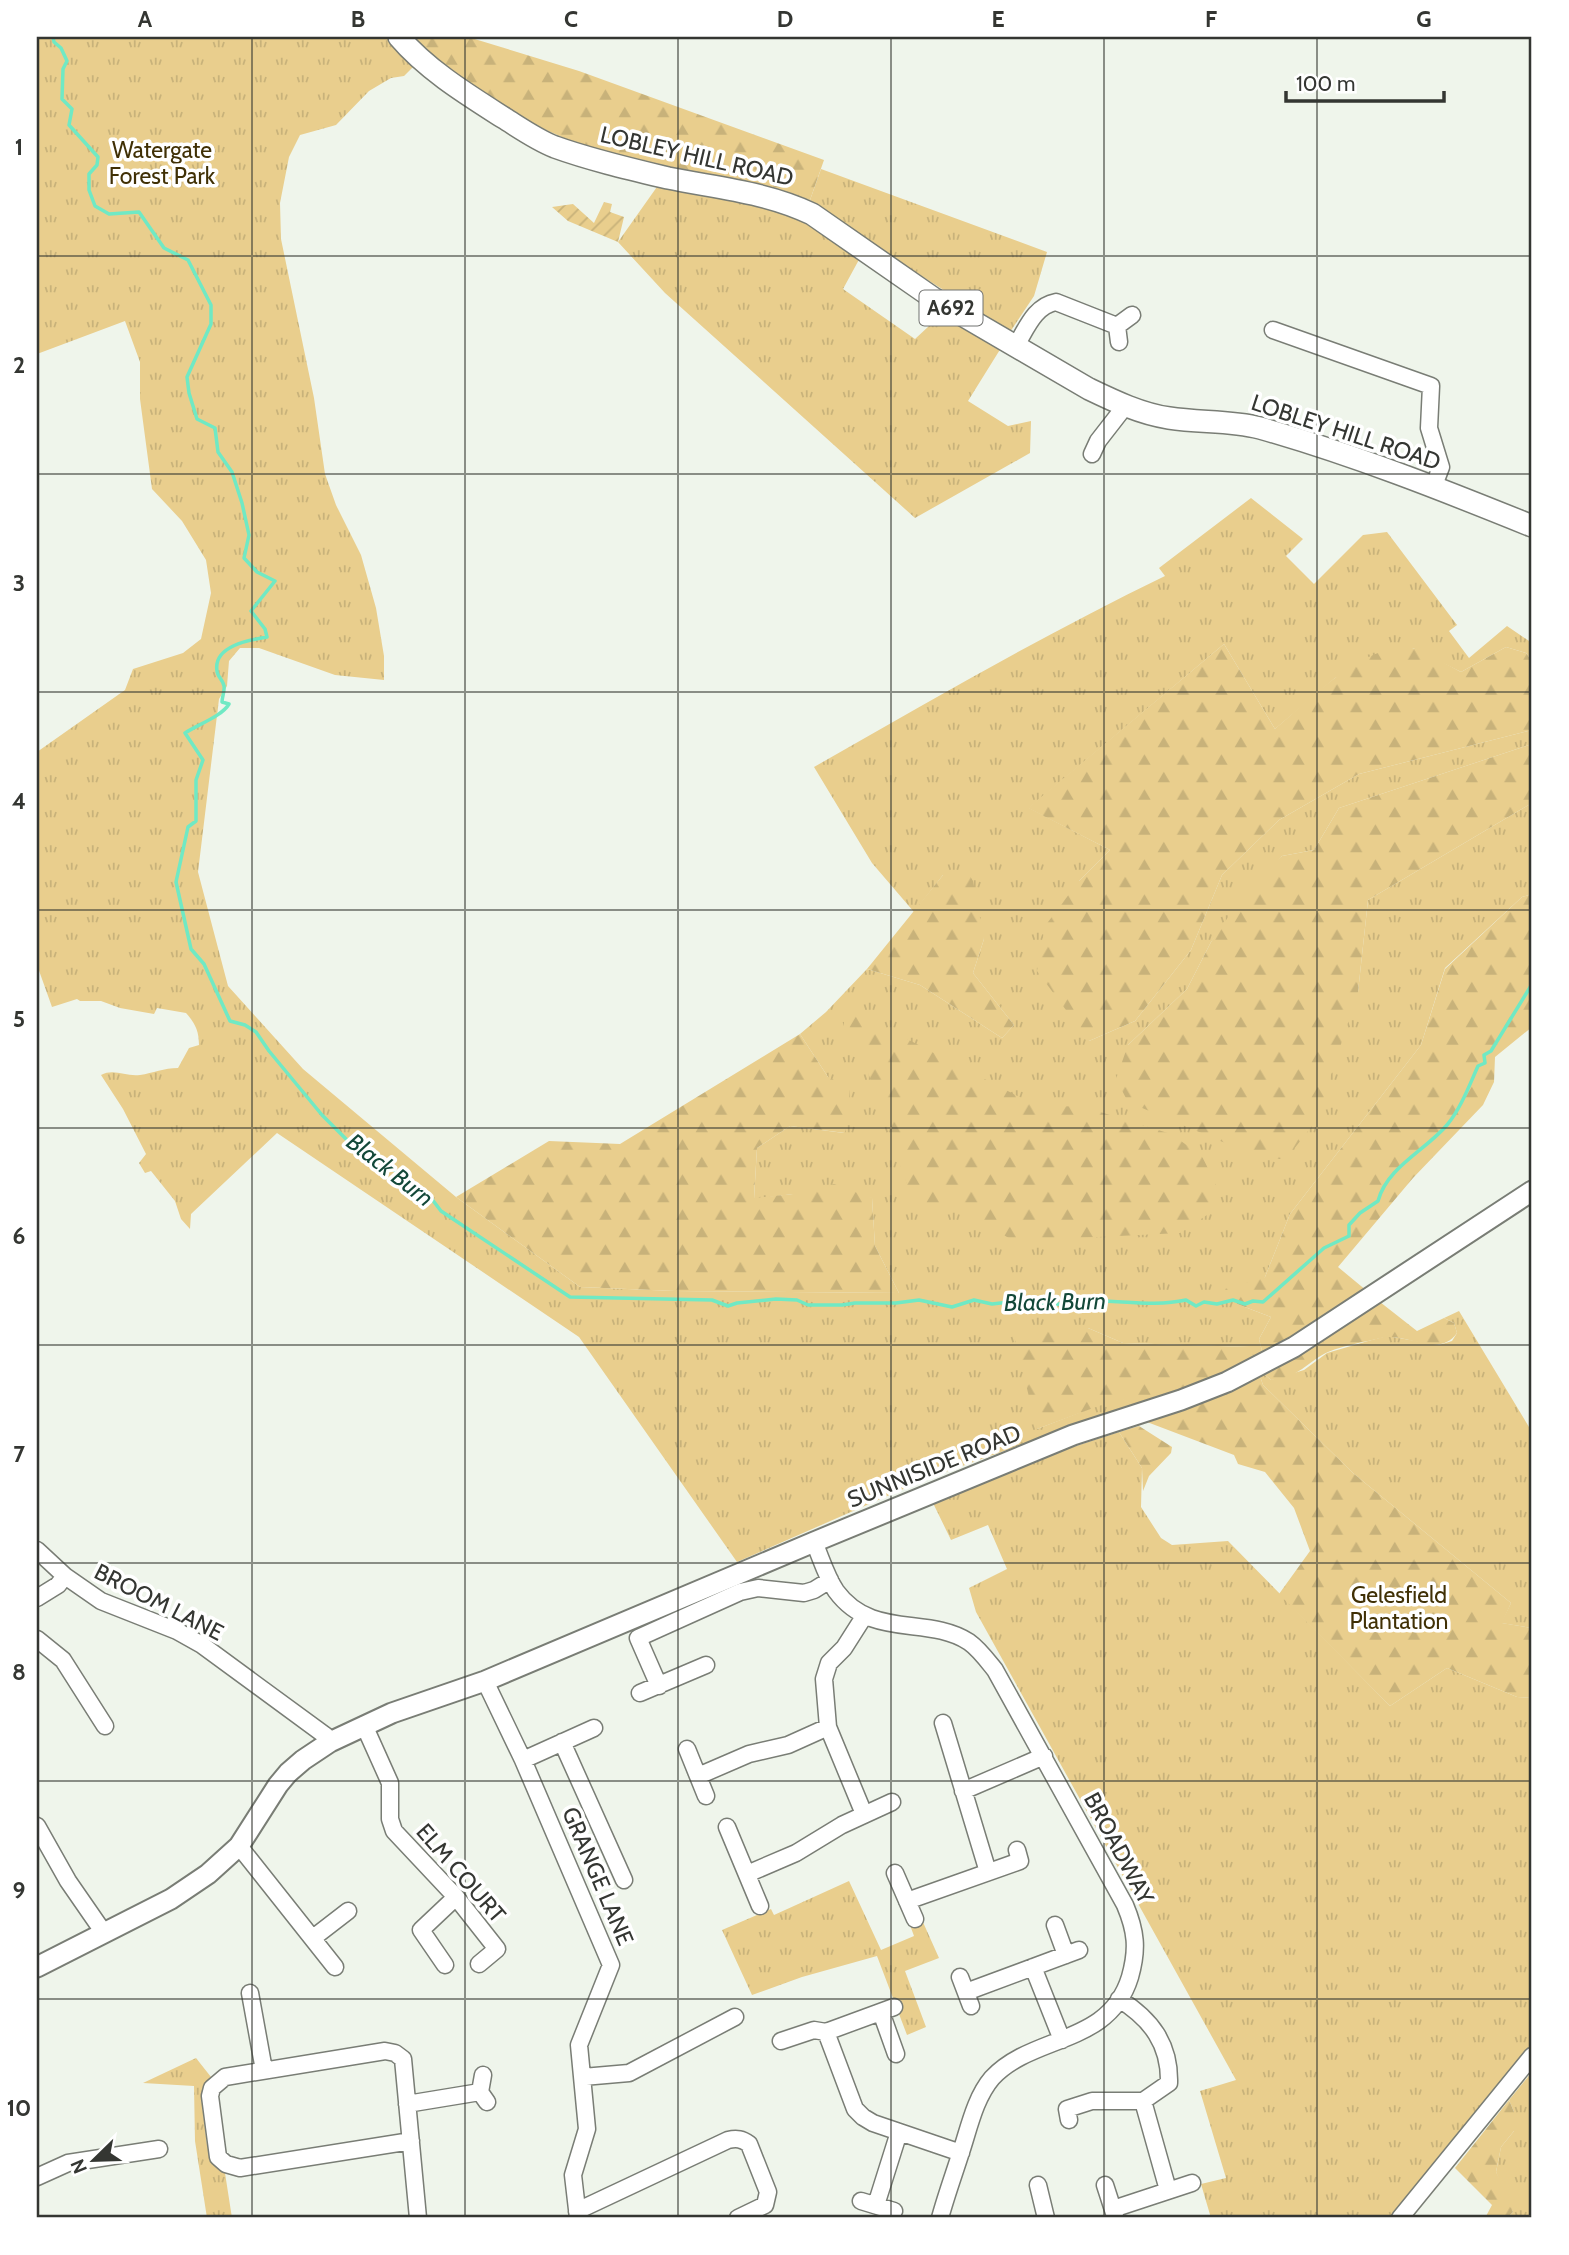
<svg xmlns="http://www.w3.org/2000/svg" width="1569" height="2255" viewBox="0 0 1569 2255" font-family="Cabin,sans-serif">
<style>
.grass{fill:url(#grass-tufts)}
.forest{fill:url(#forest-firs)}
.garden{fill:url(#garden-furrows)}
.lines{fill:none;stroke-linecap:round;stroke-linejoin:round}
.stream{stroke:#70e9c4;stroke-width:3.5}
.minor-casing{stroke:#797d75;stroke-width:19}
.major-casing{stroke:#797d75;stroke-width:23}
.highway-casing{stroke:#797d75;stroke-width:24}
.minor{stroke:#fff;stroke-width:16}
.major{stroke:#fff;stroke-width:19}
.highway{stroke:#fff;stroke-width:21}
.grid{fill:none;stroke:#343632;stroke-width:2;stroke-opacity:0.55}
.labels{text-anchor:middle;stroke-width:7;stroke-linejoin:round;paint-order:stroke}
.shield{fill:#fff;stroke:#717270;stroke-width:2}
.shield-label{font-size:21px;font-weight:bold;fill:#343632}
.park-label{font-size:23px;fill:#403005;stroke:#fff}
.street-label{font-size:23px;fill:#343632;stroke:#fff}
.water-label{font-size:24px;font-style:italic;fill:#134839;stroke:#fff}
.neatline{fill:none;stroke:#343632;stroke-width:2.5}
.grid-label{font-size:23px;text-anchor:middle;font-weight:bold;fill:#343632}
</style>
<defs>
<pattern id="grass-tufts" width="24" height="20" patternUnits="userSpaceOnUse" patternTransform="scale(1.75)"><rect width="24" height="20" fill="#e9ce8d"/><path d="M3 7l-1-3M5 7V3M7 7l1-3M15 17l-1-3M17 17v-4M19 17l1-3" fill="none" stroke="#c8b27a"/></pattern>
<pattern id="forest-firs" width="22" height="20" patternUnits="userSpaceOnUse" patternTransform="scale(1.75)"><rect width="22" height="20" fill="#e9ce8d"/><path d="M5 1l3.5 6h-7zM16 11l3.5 6h-7z" fill="#c8b27a"/></pattern>
<pattern id="garden-furrows" width="10" height="10" patternUnits="userSpaceOnUse" patternTransform="scale(1.75)"><rect width="10" height="10" fill="#e9ce8d"/><path d="M-1 1l2-2M0 10L10 0M9 11l2-2" fill="none" stroke="#c8b27a"/></pattern>
</defs>
<rect width="100%" height="100%" fill="#eff5eb"/>
<path class="grass" d="M 37,37 L 390,37 L 416,64 L 404,76 L 391,78 L 369,91 L 336,125 L 300,135 L 289,157 L 280,203 L 281,239 L 314,398 L 325,474 L 336,505 L 361,555 L 376,608 L 384,656 L 384,680 L 335,675 L 259,648 L 240,648 L 229,661 L 227,686 L 219,699 L 198,872 L 228,986 L 303,1069 L 456,1197 L 580,1287 L 675,1291 L 899,1293 L 875,1246 L 872,1198 L 793,1194 L 754,1199 L 757,1148 L 790,1126 L 844,1133 L 828,1077 L 800,1034 L 826,1012 L 867,969 L 920,985 L 1002,1038 L 1014,1025 L 973,973 L 984,939 L 943,875 L 914,912 L 872,863 L 814,767 C 930,701 1045,634 1165,576 L 1159,568 L 1251,498 L 1303,539 L 1286,556 L 1314,584 L 1363,535 L 1387,532 L 1457,625 L 1449,631 L 1469,658 L 1507,626 L 1532,643 L 1532,661 L 1526,653 L 1506,647 L 1461,672 L 1413,648 L 1335,678 L 1275,729 L 1224,644 L 1029,808 L 1110,850 L 1079,881 L 1089,1041 L 1135,1021 L 1191,950 L 1222,875 L 1279,820 L 1359,774 L 1532,730 L 1532,744 L 1339,808 L 1314,850 L 1282,856 L 1211,942 L 1187,989 L 1128,1045 L 1358,992 L 1368,900 L 1532,803 L 1532,894 L 1522,897 L 1445,968 L 1421,1045 L 1290,1214 L 1265,1277 L 1237,1304 L 1271,1317 L 1259,1339 L 1263,1355 L 1254,1359 L 1249,1347 L 1123,1343 L 1088,1328 L 1037,1429 L 1120,1397 L 1137,1407 L 1051,1434 L 926,1479 L 737,1562 L 579,1337 L 277,1133 L 191,1214 L 190,1229 L 181,1219 L 175,1201 L 151,1171 L 145,1173 L 139,1163 L 146,1154 L 123,1109 L 101,1075 C 114,1068 126,1077 140,1075 C 153,1073 164,1068 178,1068 L 189,1048 L 199,1045 C 199,1031 195,1023 186,1013 L 157,1008 L 154,1014 L 120,1008 L 101,1001 L 80,1001 L 77,999 L 52,1007 L 37,965 L 37,752 L 125,690 L 133,669 L 183,653 L 201,639 L 211,593 L 206,560 L 182,521 L 152,489 L 140,399 L 140,362 L 125,321 L 37,354 Z
M 821,169 L 1047,252 L 1034,296 L 1010,332 L 893,258 L 810,200 Z
M 659,184 L 789,211 L 861,256 L 843,289 L 915,339 L 943,313 L 1001,348 L 968,401 L 1008,426 L 1031,421 L 1030,453 L 915,518 L 665,293 L 618,242 Z
M 1459,1311 L 1532,1432 L 1532,1628 L 1501,1623 L 1511,1603 L 1353,1473 L 1263,1385 L 1260,1376 L 1264,1374 L 1271,1380 L 1304,1370 L 1327,1353 L 1368,1341 L 1387,1336 L 1439,1345 L 1452,1341 L 1457,1333 L 1454,1323 L 1444,1318 Z
M 1119,1432 L 1142,1468 L 1141,1507 L 1161,1538 L 1172,1545 L 1228,1541 L 1390,1706 L 1447,1668 L 1517,1697 L 1532,1698 L 1532,2046 L 1390,2218 L 1211,2218 L 1201,2184 L 1226,2178 L 1200,2091 L 1236,2080 L 976,1612 L 969,1588 L 1007,1569 L 988,1525 L 951,1540 L 933,1503 L 1024,1463 Z
M 849,1881 L 881,1950 L 914,1936 L 910,1925 L 922,1920 L 939,1958 L 905,1971 L 926,2027 L 907,2035 L 877,1956 L 802,1977 L 752,1995 L 722,1930 L 771,1909 L 774,1915 Z
M 196,2058 L 211,2077 L 201,2096 L 207,2145 L 214,2162 L 225,2173 L 232,2218 L 207,2218 L 195,2141 L 194,2086 L 143,2083 Z
M 1532,2072 L 1532,2218 L 1507,2218 L 1513,2212 L 1496,2172 L 1501,2147 L 1514,2131 L 1514,2112 L 1509,2100 Z"/>
<path class="forest" d="M 412,37 L 468,37 L 579,71 L 824,160 L 810,200 L 582,146 L 508,113 L 422,52 Z
M 1224,644 L 1275,729 C 1308,701 1366,641 1412,648 C 1424,650 1449,666 1461,672 L 1506,647 L 1526,653 L 1532,661 L 1532,730 L 1359,774 L 1279,820 L 1222,875 L 1191,950 L 1135,1021 L 1089,1041 L 1037,971 L 1045,926 L 1079,881 L 1110,850 L 1028,808 Z
M 1532,744 L 1532,803 L 1368,900 L 1358,992 L 1316,1121 L 1286,1159 L 1263,1159 L 1128,1102 L 1116,1079 L 1128,1045 L 1187,989 L 1211,942 L 1246,891 L 1282,856 L 1314,850 L 1339,808 Z
M 967,871 L 973,881 L 984,939 L 973,973 L 1014,1025 L 1002,1038 L 920,985 L 867,969 L 943,875 Z
M 1532,894 L 1532,1027 L 1495,1057 L 1494,1082 L 1483,1105 L 1413,1178 L 1338,1267 L 1367,1291 L 1263,1355 L 1259,1339 L 1271,1317 L 1237,1304 L 1225,1289 L 1265,1277 L 1290,1214 L 1421,1045 L 1445,969 L 1522,897 Z
M 845,1007 L 1039,1107 L 1081,1106 L 1171,1134 L 1202,1156 L 1216,1185 L 1213,1211 L 1180,1233 L 1014,1241 L 955,1207 L 913,1202 L 863,1058 L 843,1038 Z
M 800,1034 L 828,1077 L 850,1088 L 845,1133 L 790,1126 L 757,1148 L 754,1198 L 793,1194 L 834,1184 L 872,1198 L 875,1246 L 899,1293 L 675,1291 L 580,1287 L 456,1197 L 549,1141 L 620,1144 Z
M 1380,1302 L 1417,1331 L 1444,1318 L 1454,1323 L 1457,1333 C 1439,1359 1406,1332 1381,1338 C 1364,1342 1345,1345 1328,1352 C 1308,1361 1298,1379 1271,1380 L 1264,1374 Z
M 1088,1328 L 1123,1343 L 1250,1347 L 1254,1359 L 1229,1372 L 1137,1407 L 1120,1398 L 1037,1429 L 1013,1332 Z
M 1260,1376 L 1263,1385 L 1353,1473 L 1511,1603 L 1502,1623 L 1532,1628 L 1532,1698 L 1517,1697 L 1447,1668 L 1390,1706 L 1279,1594 L 1310,1551 L 1294,1508 L 1265,1472 L 1238,1464 L 1234,1455 L 1147,1422 L 1197,1404 Z
M 1139,1426 L 1172,1447 L 1171,1453 L 1149,1476 L 1143,1491 L 1142,1468 L 1119,1432 Z
M 1509,2100 L 1514,2112 L 1514,2131 L 1501,2147 L 1496,2172 L 1508,2194 L 1513,2212 L 1507,2218 L 1485,2218 L 1492,2205 L 1455,2168 Z"/>
<path class="garden" d="M 604,202 L 612,204 L 610,212 L 624,217 L 618,242 L 568,221 L 552,207 L 573,204 L 594,223 Z"/>
<g class="lines">
<path class="stream" d="M 53,37 L 54,42 L 61,48 L 67,61 L 63,69 L 62,99 L 72,109 L 69,125 L 98,157 L 97,165 L 89,174 L 89,190 L 95,206 L 109,214 L 139,212 L 164,248 L 188,260 L 211,305 L 211,324 L 187,377 L 189,393 L 197,419 L 215,428 L 218,452 L 232,472 L 242,503 L 249,535 L 244,558 L 257,572 L 275,581 L 251,611 L 265,629 L 267,637 C 249,640 213,646 217,671 C 217,676 223,680 224,686 C 225,690 222,697 222,702 L 229,704 C 222,716 199,724 185,733 L 203,760 L 196,780 L 196,821 L 188,827 L 176,882 L 191,949 L 204,964 L 230,1021 L 245,1025 L 256,1032 L 269,1051 L 322,1115 L 349,1142 L 367,1146 L 370,1153 L 428,1194 L 441,1211 L 570,1297 L 712,1300 L 728,1306 L 737,1303 L 776,1299 L 797,1300 L 808,1305 L 842,1305 L 855,1303 L 896,1303 L 919,1300 L 952,1307 L 974,1300 L 992,1304 L 1035,1299 L 1048,1307 C 1092,1292 1141,1310 1186,1300 L 1196,1306 L 1204,1302 L 1217,1304 L 1233,1300 L 1245,1304 L 1253,1301 L 1263,1302 L 1324,1248 L 1349,1236 L 1349,1225 L 1360,1213 L 1378,1201 C 1387,1167 1426,1150 1447,1125 C 1461,1108 1469,1086 1478,1066 L 1485,1063 L 1484,1055 L 1491,1051 L 1532,984"/>
<g class="minor-casing">
<path id="minor" d="M 1273,330 L 1431,386 L 1429,428 L 1441,467 L 1433,488
M 1119,342 L 1117,326 L 1132,315
M 1015,347 C 1026,330 1034,306 1056,302 L 1117,326
M 1092,454 L 1098,441 L 1126,405
M 814,1542 C 821,1558 826,1576 836,1591 C 872,1640 927,1615 969,1642 C 979,1649 987,1660 995,1670 L 1125,1905 C 1136,1931 1138,1949 1130,1977 C 1109,2046 1033,2034 992,2078 C 975,2098 969,2128 961,2152 C 954,2174 946,2196 940,2218
M 37,1550 L 65,1576 L 101,1601 L 177,1631 L 202,1645 L 326,1736 L 330,1742
M 37,1598 L 58,1585 L 65,1576
M 37,1639 L 63,1660 L 105,1726
M 485,1681 L 523,1760 L 611,1965 L 579,2045 L 587,2129 L 573,2175 L 578,2218
M 659,1686 L 638,1638 L 740,1592 L 758,1588 L 804,1593 L 814,1590 L 830,1580
M 640,1693 L 706,1665
M 943,1723 L 988,1872
M 364,1725 L 390,1783 L 390,1819 L 394,1831 L 456,1897 L 497,1949 L 479,1964
M 562,1742 L 624,1880
M 687,1749 L 706,1796
M 523,1760 L 594,1728
M 698,1776 L 749,1754 L 788,1745 L 828,1727
M 963,1791 L 1044,1756
M 864,1814 L 828,1727 L 824,1679 L 829,1663 L 844,1648 L 865,1615
M 37,1826 L 68,1881 L 104,1933
M 727,1827 L 760,1906
M 239,1846 L 335,1967
M 895,1873 L 915,1919
M 747,1874 L 796,1853 L 842,1825 L 892,1802
M 907,1901 L 1020,1861 L 1017,1850
M 1055,1925 L 1066,1955
M 313,1938 L 348,1911
M 445,1965 L 421,1930 L 456,1897
M 1033,1967 L 1062,2040
M 960,1977 L 971,2006
M 966,1992 L 1079,1950
M 250,1993 L 264,2070
M 881,2012 L 896,2054
M 826,2032 L 855,2109 L 863,2117 L 873,2123 L 961,2153
M 781,2041 L 814,2030 L 826,2032 L 894,2007
M 483,2075 L 480,2092 L 487,2102
M 583,2077 L 629,2073 L 735,2017
M 1143,2101 L 1168,2190
M 407,2104 L 480,2092
M 1069,2120 L 1067,2109 L 1092,2101 L 1143,2101 L 1169,2083 C 1170,2044 1151,2019 1119,1999
M 411,2141 L 240,2168 L 226,2164 L 218,2157 L 210,2096 L 212,2088 L 225,2077 L 385,2051 L 395,2053 L 403,2059 L 418,2218
M 37,2177 L 68,2163 L 159,2149
M 1038,2185 L 1046,2218
M 1105,2185 L 1115,2216
M 861,2201 L 894,2211
M 876,2205 L 899,2132
M 1113,2209 L 1192,2183
M 577,2211 L 728,2140 C 737,2138 742,2139 749,2144 L 768,2192 L 765,2205 L 738,2218
M 1400,2218 L 1532,2056"/>
</g>
<g class="major-casing">
<path id="major" d="M 37,1967 L 171,1899 L 208,1874 L 239,1846 L 278,1785 L 288,1773 L 303,1760 L 330,1742 L 392,1713 L 485,1681 L 814,1542 L 1073,1435 L 1181,1400 L 1227,1382 L 1294,1347 L 1532,1191"/>
</g>
<g class="highway-casing">
<path id="highway" d="M 399,37 C 427,70 468,95 504,118 C 520,128 537,140 555,147 C 591,160 630,169 668,178 C 717,188 766,192 812,214 L 933,298 L 1089,389 C 1114,401 1141,414 1169,418 C 1200,423 1230,420 1260,428 C 1352,454 1443,490 1532,526"/>
</g>
<use href="#minor" class="minor"/>
<use href="#major" class="major"/>
<use href="#highway" class="highway"/>
</g>
<path class="grid" d="M 252,37 L 252,2218M 465,37 L 465,2218M 678,37 L 678,2218M 891,37 L 891,2218M 1104,37 L 1104,2218M 1317,37 L 1317,2218M 37,256 L 1532,256M 37,474 L 1532,474M 37,692 L 1532,692M 37,910 L 1532,910M 37,1128 L 1532,1128M 37,1345 L 1532,1345M 37,1563 L 1532,1563M 37,1781 L 1532,1781M 37,1999 L 1532,1999"/>
<g class="labels">
<rect class="shield" x="919.5" y="290.5" width="63" height="35" rx="5"/>
<g class="shield-label">
<text x="951" y="315">A692</text>
</g>
<g class="park-label">
<text x="162" y="158">Watergate<tspan x="162" dy="26">Forest Park</tspan></text>
<text x="1399" y="1603">Gelesfield<tspan x="1399" dy="26">Plantation</tspan></text>
</g>
<g class="street-label">
<text transform="translate(697 156) rotate(13)" y="8">LOBLEY HILL ROAD</text>
<text transform="translate(1346 432) rotate(18)" y="8">LOBLEY HILL ROAD</text>
<text transform="translate(934 1466) rotate(-22)" y="8">SUNNISIDE ROAD</text>
<text transform="translate(159 1602) rotate(27)" y="8">BROOM LANE</text>
<text transform="translate(1119 1848) rotate(62)" y="8">BROADWAY</text>
<text transform="translate(461 1873) rotate(49)" y="8">ELM COURT</text>
<text transform="translate(598 1876) rotate(67)" y="8">GRANGE LANE</text>
</g>
<g class="water-label">
<text transform="translate(390 1170) rotate(38)" y="8">Black Burn</text>
<text transform="translate(1055 1302) rotate(-1)" y="8">Black Burn</text>
</g>
</g>
<rect width="1569" height="2255" fill="none" stroke="#ffffff" stroke-width="77"/>
<g transform="translate(94 2160) rotate(247)" stroke="#ffffff" stroke-width="5" paint-order="stroke">
<path d="M0-5L12 26L0 18L-12 26Z" fill="#343632"/>
<text y="-10" font-size="19" font-weight="bold" text-anchor="middle" fill="#343632">N</text>
</g>
<path d="M1286 91v10h158v-10" fill="none" stroke="#343632" stroke-width="3.5"/>
<text x="1296" y="91" font-size="21" fill="#343632" stroke="#ffffff" stroke-width="5" paint-order="stroke">100 m</text>
<rect x="38" y="38" width="1492" height="2178" class="neatline"/>
<g class="grid-label">
<text x="145" y="27">A</text>
<text x="358" y="27">B</text>
<text x="571" y="27">C</text>
<text x="785" y="27">D</text>
<text x="998" y="27">E</text>
<text x="1211" y="27">F</text>
<text x="1424" y="27">G</text>
<text x="19" y="155">1</text>
<text x="19" y="373">2</text>
<text x="19" y="591">3</text>
<text x="19" y="809">4</text>
<text x="19" y="1027">5</text>
<text x="19" y="1244">6</text>
<text x="19" y="1462">7</text>
<text x="19" y="1680">8</text>
<text x="19" y="1898">9</text>
<text x="19" y="2116">10</text>
</g>
</svg>
